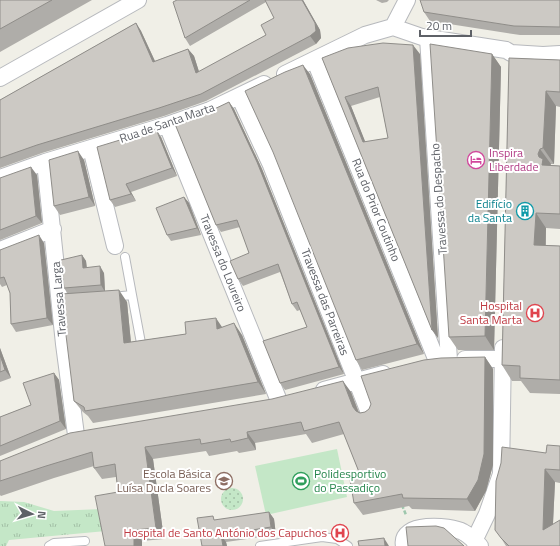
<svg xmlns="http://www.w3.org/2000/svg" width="560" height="546" viewBox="0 0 560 546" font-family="'Titillium Web',sans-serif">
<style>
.grass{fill:url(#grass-tufts)}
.park{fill:url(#park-dots)}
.pitch{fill:#c4e7c7}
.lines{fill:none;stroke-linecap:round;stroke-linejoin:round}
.lane-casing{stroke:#b7b9bd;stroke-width:10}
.street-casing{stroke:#b7b9bd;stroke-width:18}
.path{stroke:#9ec7ad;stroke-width:2.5;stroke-dasharray:4 2;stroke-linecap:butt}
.lane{stroke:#fff;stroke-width:8}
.street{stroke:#fff;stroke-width:16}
.wall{fill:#afada9;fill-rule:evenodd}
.shaded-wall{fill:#8f8d89}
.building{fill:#ccc9c4;stroke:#8f8d89;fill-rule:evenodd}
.labels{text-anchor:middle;stroke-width:4;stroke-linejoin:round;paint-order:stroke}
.street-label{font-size:12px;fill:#5e6167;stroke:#fff}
.hotel-label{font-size:12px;fill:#b23c85;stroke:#fff;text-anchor:start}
.culture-label{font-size:12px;fill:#0d838f;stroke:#fff;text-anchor:end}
.health-label{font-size:12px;fill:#be3a42;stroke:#fff;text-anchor:end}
.education-label{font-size:12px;fill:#785e54;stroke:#fff;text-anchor:end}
.leisure-label{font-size:12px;fill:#27864d;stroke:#fff;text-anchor:start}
</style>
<defs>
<pattern id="grass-tufts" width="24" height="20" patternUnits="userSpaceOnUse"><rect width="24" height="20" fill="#c4e7c7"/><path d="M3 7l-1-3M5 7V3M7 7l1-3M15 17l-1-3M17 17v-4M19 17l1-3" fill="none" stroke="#a2bfa5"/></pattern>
<pattern id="park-dots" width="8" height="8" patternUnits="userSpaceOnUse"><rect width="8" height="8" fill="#c4e7c7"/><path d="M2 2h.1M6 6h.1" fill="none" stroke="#a2bfa5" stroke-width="1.8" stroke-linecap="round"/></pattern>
</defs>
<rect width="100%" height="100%" fill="#f0efe7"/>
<path class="grass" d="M 0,501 L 24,502 L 54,511 L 102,509 L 106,531 L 9,540 L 6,546 L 0,546 Z"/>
<path class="park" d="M221 499a11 11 0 1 1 22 0a11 11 0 1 1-22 0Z"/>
<path class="pitch" d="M 337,449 L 347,497 L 266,515 L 255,466 Z"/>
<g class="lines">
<g class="lane-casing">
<path id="lane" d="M 132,295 L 141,343
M 112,297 L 132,295 L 125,257
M 49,546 L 54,543 L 85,541
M 260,546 L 322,537 L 337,539 L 348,546"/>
</g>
<g class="street-casing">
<path id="street" d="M 393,27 L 407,0
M 428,38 L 449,360
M 315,61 L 437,361
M 285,74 L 365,35 L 393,27 L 422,37 L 506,50 L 511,53 L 543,55 L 560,54
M 0,78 L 138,0
M 239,96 L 271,165 L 370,415
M 167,125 L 279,401
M 91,148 L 115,246
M 45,162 L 64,344 L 76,435
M 0,178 L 45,162 L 167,125 L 210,110 L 264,84
M 0,250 L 53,229
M 465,359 L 503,359
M 324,390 L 383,374
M 474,541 L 487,514 L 501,474 L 503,348
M 404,546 C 399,521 450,525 463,532 C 469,535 475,541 480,546"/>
</g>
<path class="path" d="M 402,505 L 406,515"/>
<use href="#lane" class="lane"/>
<use href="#street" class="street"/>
</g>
<path class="wall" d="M 0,0 L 92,0 L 0,52 Z
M 177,0 L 303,0 L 320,30 L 321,38 L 316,44 L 206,101 L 164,116 L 42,153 L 0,168 L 0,100 L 136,23 L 141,31 L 155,61 L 188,49 L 194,56 L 199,72 L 266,35 L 274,18 L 266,2 L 190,46 L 185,38 Z
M 376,0 L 389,0 L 387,2 L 382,3 Z
M 560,0 L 560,35 L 520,35 L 430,21 L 424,12 Z
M 420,54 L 438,338 L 432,330 L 322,58 ZM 380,97 L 388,138 L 365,142 L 351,106 Z
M 492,54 L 501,67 L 494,350 L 458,350 L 449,337 Z
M 509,58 L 560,60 L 560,107 L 556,106 L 554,164 L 551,164 L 550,165 L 560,166 L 560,229 L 546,228 L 546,245 L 560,246 L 560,394 L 530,393 L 521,381 L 512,381 L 502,365 Z
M 310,74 L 424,354 L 362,370 L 356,360 Z
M 229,102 L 234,109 L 262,169 L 344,374 L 285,390 L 280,383 L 307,327 L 300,310 L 297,311 L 292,304 L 280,272 L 243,286 L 238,279 L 249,253 L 240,227 L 221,232 L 216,225 L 208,112 Z
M 161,137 L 177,176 L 131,192 L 136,201 L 115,207 L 110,200 Z
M 84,160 L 95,206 L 60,215 L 54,206 Z
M 37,175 L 42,223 L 0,240 L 0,178 Z
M 184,197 L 189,203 L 201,235 L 171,241 L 167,235 Z
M 44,243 L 53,325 L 16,332 L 11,324 L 10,293 L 7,285 L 2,287 L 0,284 L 0,250 Z
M 82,255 L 86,261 L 87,267 L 104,273 L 105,291 L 127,302 L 131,342 L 186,334 L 222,327 L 242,335 L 266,394 L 93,423 L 88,416 L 83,412 L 74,401 L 68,294 L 64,288 Z
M 0,348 L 11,378 L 0,382 Z
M 485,357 L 493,369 L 493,465 L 486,491 L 475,511 L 412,509 L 409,506 L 363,515 L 354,503 L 361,477 L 344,434 L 312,443 L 306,434 L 255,443 L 256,450 L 239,453 L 237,451 L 209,456 L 206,451 L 153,459 L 164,539 L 142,541 L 142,546 L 105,546 L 118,492 L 116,477 L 102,479 L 94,468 L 94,466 L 54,478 L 1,496 L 0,495 L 0,461 L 351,392 L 359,412 L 360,413 L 365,412 Z
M 54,373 L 59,380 L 66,429 L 0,456 L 0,417 L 31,405 Z
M 560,446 L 560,483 L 555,482 L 553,524 L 560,546 L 506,546 L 501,538 L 501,463 L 546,453 Z
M 269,512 L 274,519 L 276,535 L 226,542 L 227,546 L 202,546 L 216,520 Z"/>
<path class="shaded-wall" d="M 302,0 L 303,0 L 320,30 L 321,38 L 316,44 L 310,36 Z
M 136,23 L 141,31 L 159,70 L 153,62 Z
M 413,45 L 420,54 L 438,338 L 432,330 Z
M 188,49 L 194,56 L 202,81 L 196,73 Z
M 492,54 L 501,67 L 494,350 L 485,336 Z
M 303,65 L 310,74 L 424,354 L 417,344 Z
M 546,91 L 556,106 L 554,164 L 543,148 Z
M 345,97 L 351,106 L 369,151 L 363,142 Z
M 229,102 L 234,109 L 262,169 L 344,374 L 339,367 Z
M 156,129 L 161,137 L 177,176 L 172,168 Z
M 540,149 L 551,164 L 549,168 L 542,165 L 538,154 Z
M 78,151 L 84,160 L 95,206 L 89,197 Z
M 31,167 L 37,175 L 42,223 L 36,216 Z
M 126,184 L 131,192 L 136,201 L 131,194 Z
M 184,197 L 189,203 L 201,235 L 197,228 Z
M 536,213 L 546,228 L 545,260 L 534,245 Z
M 39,235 L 44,243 L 53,325 L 47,318 Z
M 82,255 L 86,261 L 87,274 L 83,268 Z
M 100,266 L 104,273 L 105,292 L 101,285 Z
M 119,290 L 127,302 L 132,354 L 124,343 Z
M 216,318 L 224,330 L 217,329 Z
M 234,323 L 242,335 L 266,394 L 258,382 Z
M 0,348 L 11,378 L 5,370 L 0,355 Z
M 485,357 L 493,369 L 493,465 L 486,491 L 475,511 L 467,499 Z
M 54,373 L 59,380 L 66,429 L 60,421 Z
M 343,381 L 351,392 L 361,419 L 353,407 Z
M 247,432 L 255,443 L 256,450 L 248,438 Z
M 145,447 L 153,459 L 164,539 L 156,528 Z
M 545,469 L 555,482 L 552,543 L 543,530 Z
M 269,512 L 274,519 L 276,535 L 271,527 Z
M 134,530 L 142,541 L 142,546 L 134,546 Z
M 221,535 L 226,542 L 227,546 L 223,546 Z
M 384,538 L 389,546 L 385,546 Z"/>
<path class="building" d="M 0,0 L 52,0 L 0,29 Z
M 177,0 L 250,0 L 185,38 L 173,2 Z
M 265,0 L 302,0 L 315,23 L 316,31 L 310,36 L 201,94 L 159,108 L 37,145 L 0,158 L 0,100 L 136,23 L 153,62 L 188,49 L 196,73 L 266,35 L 261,25 L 274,18 Z
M 420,0 L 560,0 L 560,27 L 514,26 L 424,12 Z
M 383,43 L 413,45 L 432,330 L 322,58 L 348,48 ZM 378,87 L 388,138 L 363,142 L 345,97 Z
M 430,44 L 492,54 L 485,336 L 449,337 Z
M 509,58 L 560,60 L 560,92 L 546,91 L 543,148 L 540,149 L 538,154 L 539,157 L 543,159 L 542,165 L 560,166 L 560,214 L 536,213 L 534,245 L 560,246 L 560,380 L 520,378 L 520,366 L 502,365 Z
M 303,65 L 417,344 L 356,360 L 273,152 L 245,91 L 285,72 Z
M 229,102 L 257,162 L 339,367 L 280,383 L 263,341 L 307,327 L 297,302 L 292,304 L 278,264 L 238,279 L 230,261 L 249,253 L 237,220 L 216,225 L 175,124 L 208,112 Z
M 156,129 L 172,168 L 126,184 L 131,194 L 110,200 L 97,147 Z
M 78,151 L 89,197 L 54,206 L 49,160 Z
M 31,167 L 36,216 L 0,230 L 0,178 Z
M 184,197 L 197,228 L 167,235 L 156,208 Z
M 39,235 L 47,318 L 11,324 L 10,293 L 4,277 L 0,278 L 0,250 Z
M 82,255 L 83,268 L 100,266 L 101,285 L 64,288 L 61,260 Z
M 119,290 L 124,343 L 186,334 L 185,322 L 216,318 L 217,329 L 234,323 L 258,382 L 85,411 L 84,407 L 74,401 L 61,294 Z
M 0,355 L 5,370 L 0,372 Z
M 485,357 L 484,454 L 478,480 L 467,499 L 403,498 L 402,494 L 354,503 L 350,480 L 361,477 L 339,422 L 304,431 L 301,422 L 247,432 L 248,438 L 231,442 L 230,439 L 201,444 L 200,439 L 145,447 L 156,528 L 134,530 L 134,546 L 105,546 L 95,496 L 118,492 L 115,464 L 94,468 L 92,452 L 46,466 L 0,481 L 0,461 L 70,433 L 272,399 L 343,381 L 353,407 L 356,411 L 360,413 L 365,412 L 369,409 L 371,404 L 361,376 L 424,360 L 441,358 Z
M 54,373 L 60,421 L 0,446 L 0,417 L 31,405 L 23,383 Z
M 547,445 L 560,446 L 560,470 L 545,469 L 543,530 L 560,520 L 560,546 L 509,546 L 501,538 L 495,530 L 496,481 L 501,463 L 502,447 L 546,453 Z
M 269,512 L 271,527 L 221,535 L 223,546 L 202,546 L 197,518 L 213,516 L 214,520 Z
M 436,526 L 444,528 L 464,546 L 408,546 L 406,527 Z
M 384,538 L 385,546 L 359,546 L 358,541 Z"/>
<defs>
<g id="hotel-ring" transform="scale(0.9)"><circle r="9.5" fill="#fff" stroke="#d1479c" stroke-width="1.5"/><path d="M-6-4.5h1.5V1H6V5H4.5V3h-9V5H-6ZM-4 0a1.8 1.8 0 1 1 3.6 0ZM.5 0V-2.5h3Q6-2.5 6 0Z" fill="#d1479c"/></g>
<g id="building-ring" transform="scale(0.9)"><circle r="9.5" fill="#fff" stroke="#0f9aa8" stroke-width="1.5"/><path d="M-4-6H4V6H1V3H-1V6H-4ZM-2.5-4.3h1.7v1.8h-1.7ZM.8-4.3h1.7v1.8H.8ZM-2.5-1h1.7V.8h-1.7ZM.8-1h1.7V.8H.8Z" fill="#0f9aa8"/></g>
<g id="hospital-ring" transform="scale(0.9)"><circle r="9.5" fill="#fff" stroke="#e0444e" stroke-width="1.5"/><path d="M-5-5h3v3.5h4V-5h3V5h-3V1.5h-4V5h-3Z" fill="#e0444e"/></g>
<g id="school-ring" transform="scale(0.9)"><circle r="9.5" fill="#fff" stroke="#8d6e63" stroke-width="1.5"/><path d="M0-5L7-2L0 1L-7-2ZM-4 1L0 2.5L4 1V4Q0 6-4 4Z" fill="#8d6e63"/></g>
<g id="stadium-ring" transform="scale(0.9)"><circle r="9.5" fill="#fff" stroke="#2e9e5b" stroke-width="1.5"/><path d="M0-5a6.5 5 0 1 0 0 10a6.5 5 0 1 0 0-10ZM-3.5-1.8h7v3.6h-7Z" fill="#2e9e5b"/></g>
</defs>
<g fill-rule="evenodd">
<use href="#hotel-ring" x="476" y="160"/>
<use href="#building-ring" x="525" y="211"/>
<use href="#hospital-ring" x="535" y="313"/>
<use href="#school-ring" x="224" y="481"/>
<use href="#stadium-ring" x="301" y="481"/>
<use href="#hospital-ring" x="340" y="533"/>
</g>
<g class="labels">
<g class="street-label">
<text transform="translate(167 123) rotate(-19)" y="4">Rua de Santa Marta</text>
<text transform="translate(439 199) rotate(-94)" y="4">Travessa do Despacho</text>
<text transform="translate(376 210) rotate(68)" y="4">Rua do Prior Coutinho</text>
<text transform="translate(223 263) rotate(68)" y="4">Travessa do Loureiro</text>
<text transform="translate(59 299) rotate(-95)" y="4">Travessa Larga</text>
<text transform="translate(325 302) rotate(69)" y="4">Travessa das Parreiras</text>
</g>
<g class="hotel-label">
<text x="489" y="157">Inspira<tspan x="489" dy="14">Liberdade</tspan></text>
</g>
<g class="culture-label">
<text x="512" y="208">Edifício<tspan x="512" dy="14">da Santa</tspan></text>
</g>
<g class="health-label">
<text x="522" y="310">Hospital<tspan x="522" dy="14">Santa Marta</tspan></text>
<text x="327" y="537">Hospital de Santo António dos Capuchos</text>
</g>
<g class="education-label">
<text x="211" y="478">Escola Básica<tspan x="211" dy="14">Luísa Ducla Soares</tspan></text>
</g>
<g class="leisure-label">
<text x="314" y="478">Polidesportivo<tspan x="314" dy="14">do Passadiço</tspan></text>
</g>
</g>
<g transform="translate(32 514) rotate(95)" stroke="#ffffff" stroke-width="3" paint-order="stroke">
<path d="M0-3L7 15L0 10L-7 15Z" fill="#5e6167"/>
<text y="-6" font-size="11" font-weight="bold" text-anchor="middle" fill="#5e6167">N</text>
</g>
<path d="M420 30v6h51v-6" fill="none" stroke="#5e6167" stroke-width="2"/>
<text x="426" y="30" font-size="12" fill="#5e6167" stroke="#ffffff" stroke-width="3" paint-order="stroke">20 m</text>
</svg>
